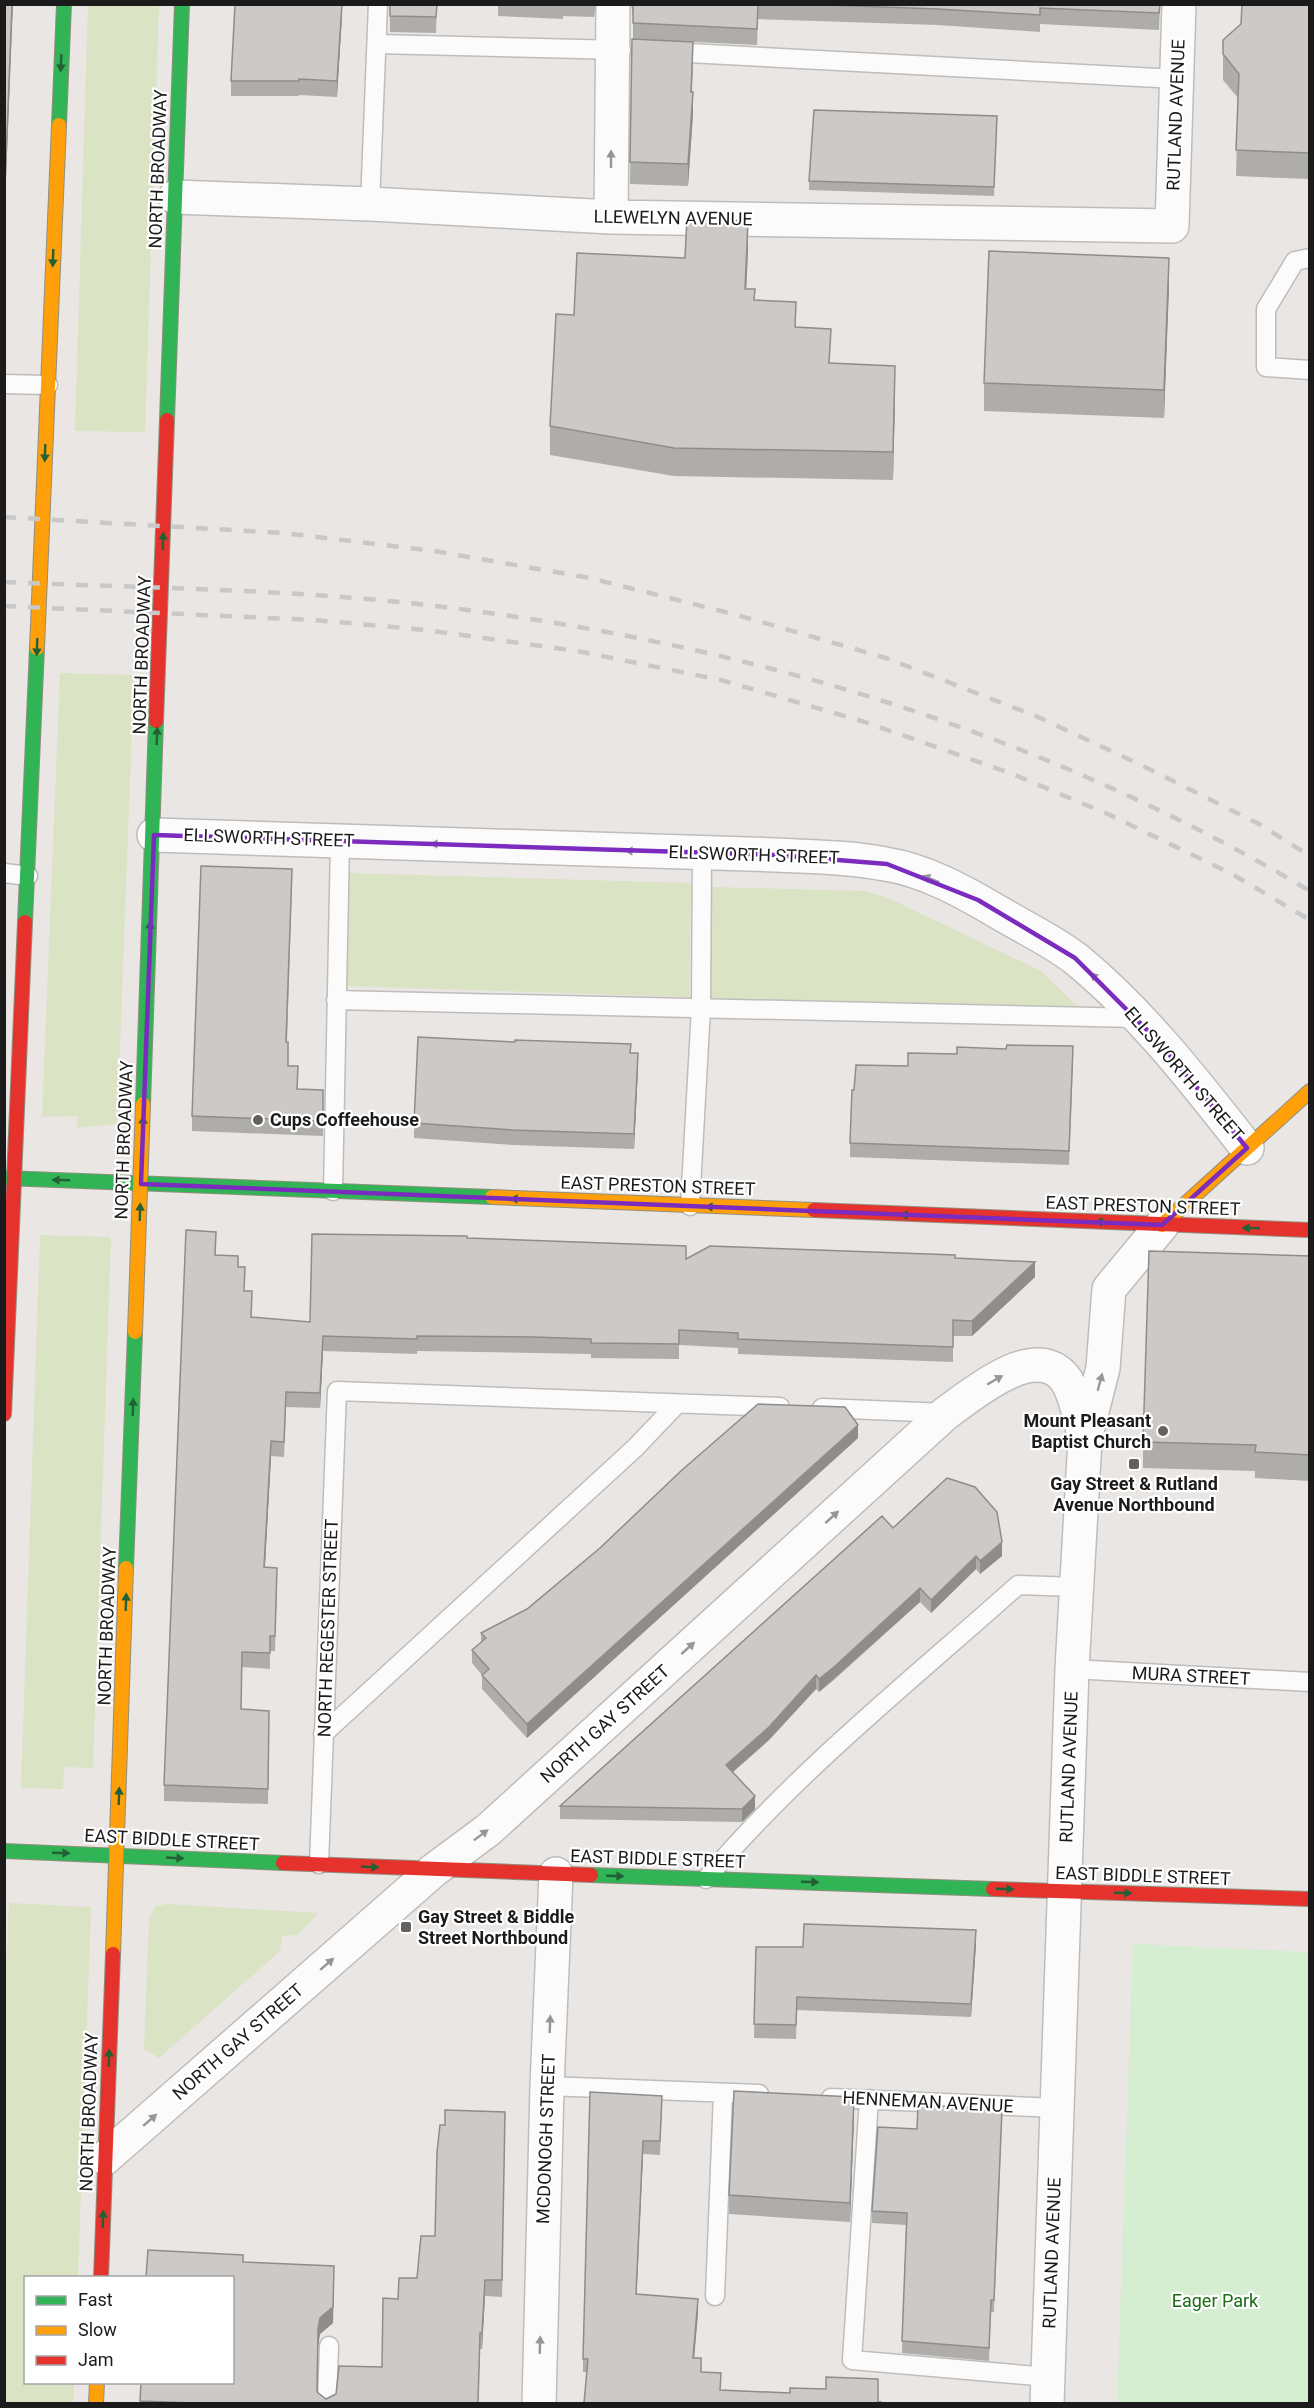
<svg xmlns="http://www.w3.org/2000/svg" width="1314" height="2408" viewBox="0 0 1314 2408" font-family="Roboto,sans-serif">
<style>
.grass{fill:#dae3c4}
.park{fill:#d5edd0}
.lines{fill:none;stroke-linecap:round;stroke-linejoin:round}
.lane-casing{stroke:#bfbdbc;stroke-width:21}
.street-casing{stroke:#bfbdbc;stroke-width:36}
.fast-casing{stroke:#918f7e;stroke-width:16}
.slow-casing{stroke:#918f7e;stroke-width:16}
.jam-casing{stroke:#918f7e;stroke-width:16}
.lane{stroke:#fcfbfb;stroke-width:18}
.street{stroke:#fcfbfb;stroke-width:33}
.fast{stroke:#30b455;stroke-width:14}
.slow{stroke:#ff9f0a;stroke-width:14}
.jam{stroke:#e5322d;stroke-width:14}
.rail{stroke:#c9c8c8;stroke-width:4.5;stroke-dasharray:12 12;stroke-linecap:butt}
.wall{fill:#afadaa}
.shaded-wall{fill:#8f8d8b}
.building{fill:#ccc9c6;stroke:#8f8d8b;stroke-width:1.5}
.oneway{fill:#246035}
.oneway2{fill:#979696}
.marked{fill:none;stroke:#7b2cbf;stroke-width:4.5;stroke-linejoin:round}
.poi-dot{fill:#636261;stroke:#fff;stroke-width:2}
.labels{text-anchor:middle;stroke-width:4.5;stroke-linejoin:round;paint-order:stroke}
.street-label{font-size:18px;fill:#1b1b1b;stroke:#fff}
.poi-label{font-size:18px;font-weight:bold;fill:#1b1b1b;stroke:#fff;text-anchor:start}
.park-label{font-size:18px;fill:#1a6c15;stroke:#fff}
</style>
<rect width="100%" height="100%" fill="#e9e6e3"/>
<path class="grass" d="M 88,5 L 159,5 L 145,432 L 75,431 Z
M 60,673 L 134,675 L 117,1124 L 77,1128 L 77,1116 L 42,1117 Z
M 348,873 L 691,883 L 689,997 L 344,986 Z
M 711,887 L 864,891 L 886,897 L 1041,971 L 1080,1009 L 708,999 Z
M 40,1235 L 111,1237 L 93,1768 L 64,1767 L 63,1789 L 21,1788 Z
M 9,1903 L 91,1907 L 78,2277 L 26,2278 L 26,2382 L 74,2383 L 73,2403 L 5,2403 L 4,2015 Z
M 166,1904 L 319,1913 L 297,1935 L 282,1936 L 280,1951 L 159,2058 L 144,2049 L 149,1918 L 155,1907 Z"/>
<path class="park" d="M 1133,1944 L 1309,1952 L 1309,2403 L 1117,2403 Z"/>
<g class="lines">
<g class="lane-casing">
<path id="lane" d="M 377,44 L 621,50
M 670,52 L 1177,79
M 370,204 L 378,4
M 1310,258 L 1295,261 L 1266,309 L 1266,367 L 1310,370
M 4,384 L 48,385
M 4,873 L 28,876
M 336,1000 L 1136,1018
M 333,1191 L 340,841
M 690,1206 L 701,1008 L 702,853
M 822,1408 L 946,1413
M 1072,1669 L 1310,1682
M 323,1734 L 635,1448 L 677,1404
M 319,1864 L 337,1391 L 780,1407
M 706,1879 C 797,1771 913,1679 1018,1585 L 1077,1587
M 547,2086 L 759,2094
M 831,2098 L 1057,2108
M 869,2099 L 852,2360 L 1048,2377
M 715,2296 L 723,2093
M 327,2404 L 329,2346"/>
</g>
<g class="street-casing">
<path id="street" d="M 175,197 L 370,204 L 611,217 L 1172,226 L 1179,4
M 611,217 L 613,4
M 154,835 L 776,855 C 813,857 850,857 885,864 C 925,870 964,892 998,912 C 1023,927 1053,941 1076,959 C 1141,1012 1196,1083 1247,1148
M 105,2158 L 434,1870 L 488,1830 L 946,1413 C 973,1394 1030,1345 1061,1374 C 1075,1386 1080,1421 1085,1439
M 539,2404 L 547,2086 L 556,1874
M 1047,2404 L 1072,1669 L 1085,1439 L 1103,1368 L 1109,1289 L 1162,1225"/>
</g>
<g class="fast-casing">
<path id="fast" d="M 59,125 L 64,4
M 167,420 L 182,4
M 25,922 L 37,648
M 143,1104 L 156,721
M 4,1178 L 492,1197
M 126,1568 L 135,1332
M 4,1851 L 283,1863
M 591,1875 L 993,1889"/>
</g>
<g class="slow-casing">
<path id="slow" d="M 37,648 L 59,125
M 492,1197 L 814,1210
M 1162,1225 L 1310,1091
M 135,1332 L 143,1104
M 113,1954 L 126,1568
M 96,2404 L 97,2382"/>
</g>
<g class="jam-casing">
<path id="jam" d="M 156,721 L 167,420
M 814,1210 L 1310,1230
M 4,1414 L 25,922
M 283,1863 L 591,1875
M 993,1889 L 1310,1899
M 101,2278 L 113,1954"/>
</g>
<use href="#lane" class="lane"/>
<use href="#street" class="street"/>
<use href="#fast" class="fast"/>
<use href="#slow" class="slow"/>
<use href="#jam" class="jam"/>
<path class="rail" d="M 4,517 L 284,533 L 434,551 L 590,578 L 737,615 L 886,658 L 1038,717 L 1137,763 L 1259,824 L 1310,856
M 4,582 C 145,588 287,589 427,605 C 739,641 1038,730 1310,891
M 4,606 L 314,620 L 426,630 L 577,651 L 721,680 L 865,722 L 1010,773 L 1110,815 L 1232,874 L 1310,920"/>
</g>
<path class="wall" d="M 390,4 L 437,4 L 436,33 L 390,32 Z
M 453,4 L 596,4 L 594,17 L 563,16 L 563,19 L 498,16 L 498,6 Z
M 631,4 L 1160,4 L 1159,30 L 1040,24 L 1040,32 L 938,25 L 758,19 L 757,45 L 633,39 L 633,16 Z
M 1310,4 L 1310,179 L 1236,176 L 1238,98 L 1223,80 L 1223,54 Z
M 342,15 L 337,97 L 299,95 L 299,96 L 231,96 L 231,81 Z
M 632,39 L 693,65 L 692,92 L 693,114 L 688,186 L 630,184 Z
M 997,124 L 994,196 L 809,190 L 809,181 Z
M 748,250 L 746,289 L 755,300 L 796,327 L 831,363 L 895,394 L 893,480 L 674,476 L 550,455 L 550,426 L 574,315 L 685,258 Z
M 1169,286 L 1164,418 L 984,411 L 984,383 Z
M 292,884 L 287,1042 L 288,1066 L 298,1089 L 323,1090 L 323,1136 L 192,1131 L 192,1116 Z
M 631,1053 L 638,1068 L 634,1149 L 512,1145 L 414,1138 L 414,1123 Z
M 1073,1061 L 1069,1165 L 850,1157 L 850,1143 L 854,1090 L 908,1066 Z
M 467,1238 L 686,1258 L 955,1258 L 1035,1277 L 972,1336 L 953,1336 L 953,1362 L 738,1354 L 738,1348 L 679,1345 L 679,1359 L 591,1358 L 591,1354 L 534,1353 L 417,1351 L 417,1354 L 323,1351 L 320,1408 L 286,1407 L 284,1457 L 271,1456 L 265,1567 L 277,1583 L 275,1651 L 270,1651 L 270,1669 L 242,1667 L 241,1709 L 269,1711 L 268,1804 L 164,1801 L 164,1785 L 215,1255 L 238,1267 L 251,1317 L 310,1322 Z
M 1310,1256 L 1310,1481 L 1255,1478 L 1255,1471 L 1143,1468 L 1143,1442 Z
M 858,1438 L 527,1738 L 482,1689 L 482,1675 L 472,1663 L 472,1650 L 481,1642 L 481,1633 Z
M 893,1528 L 1002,1556 L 980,1574 L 976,1569 L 931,1613 L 920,1602 L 834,1680 L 819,1692 L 816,1689 L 769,1740 L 733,1772 L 755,1809 L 742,1822 L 560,1819 L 560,1806 Z
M 976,1944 L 971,2017 L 797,2010 L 796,2039 L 754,2038 L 756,1947 L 803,1947 Z
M 590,2092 L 662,2109 L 660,2155 L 643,2154 L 636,2294 L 698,2313 L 694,2358 L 701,2372 L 721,2390 L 878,2402 L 584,2403 L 587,2372 L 583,2372 L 583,2359 Z
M 505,2112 L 502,2297 L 485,2296 L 482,2349 L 480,2349 L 478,2403 L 140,2403 L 141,2382 L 243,2262 L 334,2283 L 333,2323 L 320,2334 L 318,2346 L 317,2393 L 326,2399 L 336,2394 L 382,2367 L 398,2299 L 417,2278 L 435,2236 L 445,2125 Z
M 854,2116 L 850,2222 L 729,2214 L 729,2195 Z
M 1002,2121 L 994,2312 L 991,2312 L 989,2361 L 902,2353 L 906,2225 L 872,2223 L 872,2211 L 917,2129 Z"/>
<path class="shaded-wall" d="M 12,4 L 13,4 L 4,227 L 4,212 Z
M 342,4 L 342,15 L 337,97 L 337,81 Z
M 693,92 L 693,114 L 688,186 L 688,164 Z
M 748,221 L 748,250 L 745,317 L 745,289 Z
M 1169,258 L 1169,286 L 1164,418 L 1164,390 Z
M 895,366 L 895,394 L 893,480 L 893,452 Z
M 638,1053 L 638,1068 L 634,1149 L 634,1134 Z
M 1035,1262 L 1035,1277 L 972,1336 L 972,1321 Z
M 323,1336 L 323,1351 L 320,1408 L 320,1393 Z
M 858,1425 L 858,1438 L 527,1738 L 527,1724 Z
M 271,1441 L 271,1456 L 264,1582 L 264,1567 Z
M 1002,1542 L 1002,1556 L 980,1574 L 980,1561 Z
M 976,1556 L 976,1569 L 931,1613 L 931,1600 Z
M 920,1588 L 920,1602 L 819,1692 L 819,1679 Z
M 816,1675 L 816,1689 L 769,1740 L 726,1778 L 726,1765 Z
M 755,1796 L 755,1809 L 742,1822 L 742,1809 Z
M 976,1930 L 976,1944 L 971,2017 L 971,2004 Z
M 854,2097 L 854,2116 L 850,2222 L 850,2203 Z
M 643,2141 L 643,2154 L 636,2307 L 636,2294 Z
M 334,2266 L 333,2323 L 320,2334 L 318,2346 L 318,2329 L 320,2318 Z
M 485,2280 L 485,2296 L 482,2349 L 482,2333 Z
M 698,2299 L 698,2313 L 693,2371 L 693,2358 Z"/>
<path class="building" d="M 4,4 L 12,4 L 4,212 Z
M 235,4 L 342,4 L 337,81 L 299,79 L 299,81 L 231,81 Z
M 390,4 L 437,4 L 436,17 L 390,16 Z
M 633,4 L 758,4 L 757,29 L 633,23 Z
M 801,4 L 1160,4 L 1159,13 L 1040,8 L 1040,15 L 938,9 Z
M 1242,4 L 1310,4 L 1310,153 L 1236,150 L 1239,74 L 1223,54 L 1223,40 L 1241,24 Z
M 632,39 L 693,42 L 691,92 L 693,92 L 688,164 L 630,162 Z
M 814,110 L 997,116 L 994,187 L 809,181 Z
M 687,218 L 748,221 L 745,289 L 755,289 L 754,300 L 796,302 L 795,327 L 831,329 L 829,363 L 895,366 L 893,452 L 674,448 L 550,426 L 556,314 L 574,315 L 577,253 L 685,258 Z
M 989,251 L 1169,258 L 1164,390 L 984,383 Z
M 201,866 L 292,869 L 286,1042 L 288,1042 L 288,1066 L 298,1066 L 297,1089 L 323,1090 L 323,1121 L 192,1116 Z
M 418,1037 L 515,1042 L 515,1040 L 631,1044 L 630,1053 L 638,1053 L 634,1134 L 512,1130 L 414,1123 Z
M 1007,1045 L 1073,1046 L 1069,1151 L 850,1143 L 852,1090 L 854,1090 L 856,1065 L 908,1066 L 908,1053 L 957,1054 L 957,1047 L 1006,1049 Z
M 186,1230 L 216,1232 L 215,1255 L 238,1256 L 238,1267 L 245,1267 L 244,1291 L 252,1291 L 251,1317 L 310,1322 L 312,1234 L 467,1236 L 467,1238 L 686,1246 L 686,1259 L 710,1246 L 955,1255 L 955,1258 L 1035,1262 L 972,1321 L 953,1320 L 953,1347 L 738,1339 L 738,1333 L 679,1330 L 679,1344 L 591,1343 L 591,1339 L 534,1337 L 417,1336 L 417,1339 L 323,1336 L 320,1393 L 286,1392 L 284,1442 L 271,1441 L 264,1567 L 277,1568 L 275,1636 L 270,1636 L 270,1653 L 242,1652 L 241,1709 L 269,1711 L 268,1789 L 164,1785 Z
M 1149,1251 L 1310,1256 L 1310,1455 L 1255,1452 L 1256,1445 L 1143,1442 Z
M 758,1404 L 845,1407 L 858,1425 L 527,1724 L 482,1675 L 489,1669 L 472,1650 L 486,1638 L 481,1633 L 527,1609 L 600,1548 L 682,1470 Z
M 947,1478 L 975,1487 L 997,1512 L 1002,1542 L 980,1561 L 976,1556 L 931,1600 L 920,1588 L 834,1667 L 819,1679 L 816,1675 L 769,1727 L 726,1765 L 755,1796 L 742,1809 L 560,1806 L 882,1516 L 893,1528 Z
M 804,1924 L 976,1930 L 971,2004 L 797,1997 L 796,2025 L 754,2024 L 756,1947 L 803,1947 Z
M 734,2091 L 854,2097 L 850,2203 L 729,2195 Z
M 590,2092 L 662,2096 L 660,2141 L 643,2141 L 636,2294 L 698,2299 L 693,2358 L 701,2358 L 701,2372 L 721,2373 L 720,2390 L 790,2393 L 790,2388 L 826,2389 L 826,2377 L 878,2379 L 878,2402 L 881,2402 L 881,2403 L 584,2403 L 588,2359 L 583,2359 Z
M 918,2105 L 1002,2109 L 994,2300 L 991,2300 L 989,2348 L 902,2341 L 907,2213 L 872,2211 L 878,2127 L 917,2129 Z
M 445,2110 L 505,2112 L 502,2280 L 485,2280 L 482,2333 L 480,2333 L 478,2403 L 193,2403 L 140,2401 L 141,2382 L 232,2382 L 232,2277 L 146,2277 L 148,2250 L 243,2255 L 243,2262 L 334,2266 L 333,2307 L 320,2318 L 318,2329 L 317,2392 L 326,2399 L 336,2394 L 339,2366 L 382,2367 L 383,2298 L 398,2299 L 399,2278 L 417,2278 L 421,2236 L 435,2236 L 437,2152 L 440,2125 L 445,2125 Z"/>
<defs><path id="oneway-solid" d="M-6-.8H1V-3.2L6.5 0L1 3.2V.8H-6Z" transform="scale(1.5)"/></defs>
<g class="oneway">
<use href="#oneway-solid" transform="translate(61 63) rotate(92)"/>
<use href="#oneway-solid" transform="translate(53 258) rotate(92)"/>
<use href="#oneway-solid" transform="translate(45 453) rotate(92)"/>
<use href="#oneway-solid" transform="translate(163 541) rotate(-88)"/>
<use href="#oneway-solid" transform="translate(37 647) rotate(92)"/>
<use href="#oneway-solid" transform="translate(157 736) rotate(-88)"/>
<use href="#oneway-solid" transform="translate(150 930) rotate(-88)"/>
<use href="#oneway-solid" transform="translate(143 1125) rotate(-88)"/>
<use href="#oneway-solid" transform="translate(61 1180) rotate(-178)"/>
<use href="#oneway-solid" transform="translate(519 1199) rotate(-178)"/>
<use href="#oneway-solid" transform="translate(714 1207) rotate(-178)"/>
<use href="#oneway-solid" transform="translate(140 1212) rotate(-88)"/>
<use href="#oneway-solid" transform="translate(909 1215) rotate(-178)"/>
<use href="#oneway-solid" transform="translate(1104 1222) rotate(-178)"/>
<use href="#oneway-solid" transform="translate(1251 1228) rotate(-178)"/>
<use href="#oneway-solid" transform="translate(133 1407) rotate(-88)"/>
<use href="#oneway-solid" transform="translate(126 1602) rotate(-88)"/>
<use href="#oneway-solid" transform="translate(119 1796) rotate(-88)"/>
<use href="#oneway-solid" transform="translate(61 1853) rotate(2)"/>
<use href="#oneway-solid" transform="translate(175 1858) rotate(3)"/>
<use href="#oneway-solid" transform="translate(370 1867) rotate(3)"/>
<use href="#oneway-solid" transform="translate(615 1876) rotate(2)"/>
<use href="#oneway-solid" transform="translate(810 1882) rotate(2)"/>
<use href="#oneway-solid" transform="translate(1005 1889) rotate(2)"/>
<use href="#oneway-solid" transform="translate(1123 1893) rotate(2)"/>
<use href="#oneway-solid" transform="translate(109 2058) rotate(-88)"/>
<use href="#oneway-solid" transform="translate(103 2219) rotate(-88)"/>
</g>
<g class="oneway2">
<use href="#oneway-solid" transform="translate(611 159) rotate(-90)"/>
<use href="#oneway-solid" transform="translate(439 844) rotate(-178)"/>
<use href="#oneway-solid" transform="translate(634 851) rotate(-178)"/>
<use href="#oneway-solid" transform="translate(931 879) rotate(-158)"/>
<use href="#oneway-solid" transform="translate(1097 979) rotate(-137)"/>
<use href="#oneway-solid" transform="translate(995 1380) rotate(-30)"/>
<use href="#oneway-solid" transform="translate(1100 1382) rotate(-75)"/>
<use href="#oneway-solid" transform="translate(832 1517) rotate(-42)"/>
<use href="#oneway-solid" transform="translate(688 1648) rotate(-42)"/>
<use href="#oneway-solid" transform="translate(481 1835) rotate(-37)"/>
<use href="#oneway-solid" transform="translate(327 1964) rotate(-41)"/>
<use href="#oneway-solid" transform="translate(550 2024) rotate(-88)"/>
<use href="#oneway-solid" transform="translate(150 2120) rotate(-41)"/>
<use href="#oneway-solid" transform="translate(540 2345) rotate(-88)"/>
</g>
<path class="marked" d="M 154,835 L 776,855 L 887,864 L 978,900 L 1075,958 L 1159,1042 L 1247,1148 L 1162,1225 L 141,1184 Z"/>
<g class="poi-dot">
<circle cx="258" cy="1120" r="6"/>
<circle cx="1163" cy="1431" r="6"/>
<rect x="1128" y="1458" width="12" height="12" rx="3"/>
<rect x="400" y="1921" width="12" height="12" rx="3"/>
</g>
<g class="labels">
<g class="street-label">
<text transform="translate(1176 115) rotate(-88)" y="6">RUTLAND AVENUE</text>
<text transform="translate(158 169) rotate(-88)" y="6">NORTH BROADWAY</text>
<text transform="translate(673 218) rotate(1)" y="6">LLEWELYN AVENUE</text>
<text transform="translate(142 655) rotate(-88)" y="6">NORTH BROADWAY</text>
<text transform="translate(269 838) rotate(2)" y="6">ELLSWORTH STREET</text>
<text transform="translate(754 855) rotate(2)" y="6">ELLSWORTH STREET</text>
<text transform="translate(1184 1074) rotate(49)" y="6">ELLSWORTH STREET</text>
<text transform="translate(124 1140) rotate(-88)" y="6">NORTH BROADWAY</text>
<text transform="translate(658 1186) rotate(2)" y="6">EAST PRESTON STREET</text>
<text transform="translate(1143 1206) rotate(2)" y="6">EAST PRESTON STREET</text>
<text transform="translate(107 1626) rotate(-88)" y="6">NORTH BROADWAY</text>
<text transform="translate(328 1628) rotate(-88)" y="6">NORTH REGESTER STREET</text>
<text transform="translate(1191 1676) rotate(3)" y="6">MURA STREET</text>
<text transform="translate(605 1724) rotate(-42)" y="6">NORTH GAY STREET</text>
<text transform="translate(1069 1767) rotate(-88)" y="6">RUTLAND AVENUE</text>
<text transform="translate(172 1840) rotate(3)" y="6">EAST BIDDLE STREET</text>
<text transform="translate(658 1859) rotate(2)" y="6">EAST BIDDLE STREET</text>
<text transform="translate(1143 1876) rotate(2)" y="6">EAST BIDDLE STREET</text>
<text transform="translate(238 2042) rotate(-41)" y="6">NORTH GAY STREET</text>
<text transform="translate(928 2102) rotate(3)" y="6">HENNEMAN AVENUE</text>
<text transform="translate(89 2112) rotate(-88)" y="6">NORTH BROADWAY</text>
<text transform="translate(546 2139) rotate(-88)" y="6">MCDONOGH STREET</text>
<text transform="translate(1052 2253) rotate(-88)" y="6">RUTLAND AVENUE</text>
</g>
<g class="poi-label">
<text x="270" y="1126">Cups Coffeehouse</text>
<text x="1151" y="1427" text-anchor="end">Mount Pleasant<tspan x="1151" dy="21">Baptist Church</tspan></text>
<text x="1134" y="1490" text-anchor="middle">Gay Street &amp; Rutland<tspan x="1134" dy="21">Avenue Northbound</tspan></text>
<text x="418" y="1923">Gay Street &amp; Biddle<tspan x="418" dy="21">Street Northbound</tspan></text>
</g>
<g class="park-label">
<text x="1215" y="2307">Eager Park</text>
</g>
</g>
<rect width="1314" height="2408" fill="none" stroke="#1b1b1b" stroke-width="12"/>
<rect x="24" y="2276" width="210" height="108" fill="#ffffff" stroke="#a4a4a4" stroke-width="1.5"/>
<rect x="36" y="2296" width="30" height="9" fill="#30b455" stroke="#a4a4a4" stroke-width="1.5"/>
<text x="78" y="2306" font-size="18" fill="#1b1b1b">Fast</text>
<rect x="36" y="2326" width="30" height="9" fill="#ff9f0a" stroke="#a4a4a4" stroke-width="1.5"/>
<text x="78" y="2336" font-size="18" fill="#1b1b1b">Slow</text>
<rect x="36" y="2356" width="30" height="9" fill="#e5322d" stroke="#a4a4a4" stroke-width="1.5"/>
<text x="78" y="2366" font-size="18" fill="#1b1b1b">Jam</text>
</svg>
